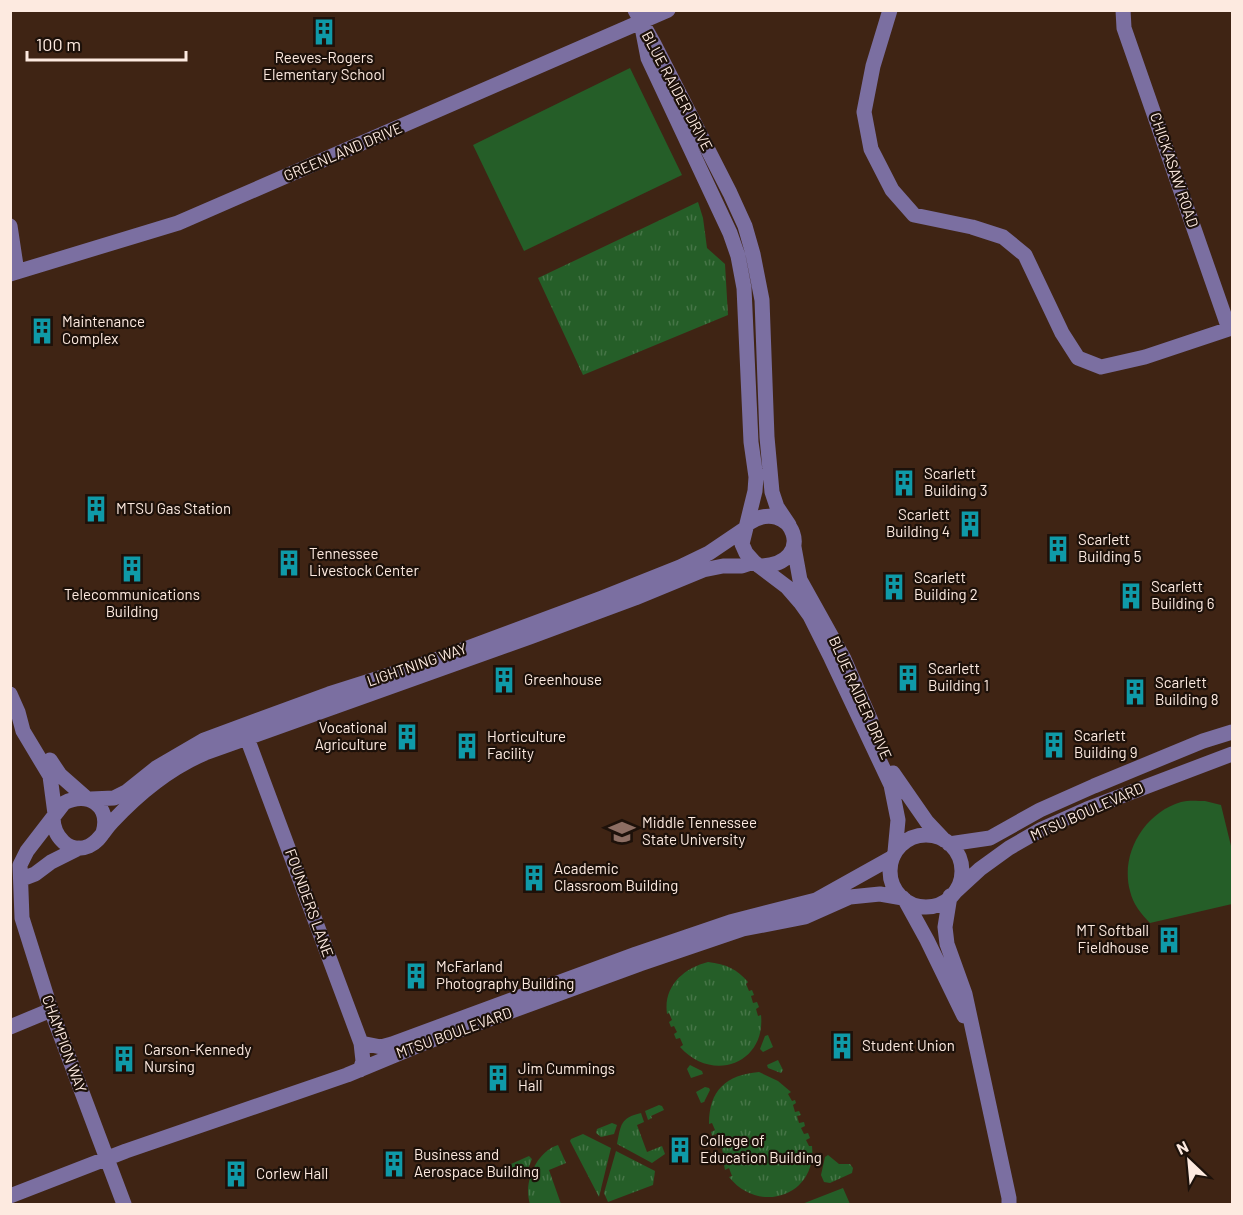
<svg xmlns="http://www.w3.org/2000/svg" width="1243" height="1215" viewBox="0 0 1243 1215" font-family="Barlow,sans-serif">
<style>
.grass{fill:url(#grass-tufts)}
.garden{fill:#255e28}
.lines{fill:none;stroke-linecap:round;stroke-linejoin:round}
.minor{stroke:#7b6fa1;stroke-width:15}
.labels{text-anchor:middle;stroke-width:4.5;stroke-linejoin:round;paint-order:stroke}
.poi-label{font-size:15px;fill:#fdeae0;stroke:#1d110a;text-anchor:start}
.street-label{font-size:15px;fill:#fdeae0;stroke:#1d110a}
</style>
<defs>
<pattern id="grass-tufts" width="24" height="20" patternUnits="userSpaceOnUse" patternTransform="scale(1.5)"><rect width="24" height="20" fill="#255e28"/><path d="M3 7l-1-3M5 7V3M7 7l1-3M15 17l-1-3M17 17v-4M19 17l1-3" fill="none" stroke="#467547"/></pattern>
</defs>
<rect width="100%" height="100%" fill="#3f2414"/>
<path class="grass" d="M 698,202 L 703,218 L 707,248 L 725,264 L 728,315 L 583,375 L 538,278 Z
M 708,962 C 726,964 737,969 748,982 L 746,984 L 749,991 L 752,990 L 754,995 L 751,996 L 753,1003 L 757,1002 L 759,1007 L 756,1009 L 758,1016 L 761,1015 C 766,1064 712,1083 680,1047 L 683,1045 L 680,1038 L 676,1039 L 674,1034 L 677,1032 L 674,1026 L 671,1027 L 669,1022 L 672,1020 L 669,1013 L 667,1014 C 663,986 684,968 708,962 Z
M 768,1035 L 773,1047 L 763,1052 L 760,1049 L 765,1036 Z
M 778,1060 L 783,1070 L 781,1073 L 768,1068 L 767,1065 Z
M 690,1065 L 702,1071 L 703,1074 L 691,1078 L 687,1069 Z
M 759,1072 L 778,1081 L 791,1092 L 788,1094 L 792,1101 L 795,1100 L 796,1103 L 793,1105 L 795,1112 L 799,1111 L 801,1115 L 797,1116 L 799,1123 L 804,1122 L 805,1126 L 801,1128 L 804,1134 L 808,1133 L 810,1138 L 806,1140 L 809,1146 L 812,1146 C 817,1196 759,1215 729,1177 L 732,1176 L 729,1168 L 725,1170 L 724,1165 L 728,1163 L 725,1157 L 722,1158 L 720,1154 L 723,1153 L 721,1146 L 717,1147 L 715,1143 L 719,1141 L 716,1134 L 712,1136 L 711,1132 L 715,1130 L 712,1123 L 709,1124 C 709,1090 726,1075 759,1072 Z
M 705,1087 L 709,1088 L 710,1090 L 704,1102 L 701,1103 L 696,1092 Z
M 659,1105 L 662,1106 L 664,1110 L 651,1116 L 652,1118 L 648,1120 L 645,1111 Z
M 641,1113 L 644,1122 L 637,1125 L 647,1152 L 662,1146 L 665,1154 L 652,1163 L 617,1144 C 621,1125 620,1118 641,1113 Z
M 612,1123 L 617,1125 L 614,1134 L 601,1137 L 596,1133 L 597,1129 Z
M 583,1134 L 611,1148 L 599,1197 L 570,1141 L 571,1139 Z
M 558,1145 L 566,1163 L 549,1170 L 561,1204 L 530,1204 C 523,1183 536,1152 558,1145 Z
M 616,1151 L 655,1171 L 653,1185 L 608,1202 L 604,1193 Z
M 828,1155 L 839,1164 L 850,1164 L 853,1168 L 852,1173 L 830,1183 L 824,1182 L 821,1175 L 825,1157 Z
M 529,1156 L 532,1159 L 526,1174 L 520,1174 L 512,1168 L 511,1164 Z
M 843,1188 L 850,1204 L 802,1204 Z"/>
<path class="garden" d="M 630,68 L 682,175 L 524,251 L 473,145 Z
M 1205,801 L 1221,805 L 1232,850 L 1232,904 L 1150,923 C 1141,914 1133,904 1130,891 C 1120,854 1144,813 1181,802 C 1188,800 1198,801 1205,801 Z"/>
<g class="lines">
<path class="minor" d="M 635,10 L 654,44 L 730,193 L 745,226 L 753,254 L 762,300 L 767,437 L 772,492 L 777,507 L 789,525
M 890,10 L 873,66 L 864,112 L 871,149 L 892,190 L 914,215 L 972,227 L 1003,237 L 1025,255 L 1062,333 L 1078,358 L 1101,367 L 1145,357 L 1232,328
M 1123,10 L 1124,28 L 1229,329
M 641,22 L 648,58 L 730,233 L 738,256 L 744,288 L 751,442 L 756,477 L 755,491 L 742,544 L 746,553 L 754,562 L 787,587 L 800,602 L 810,616 L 831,658 L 891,785 L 898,820 L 895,852
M 10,226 L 17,272
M 10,274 L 178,223 L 668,10
M 747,524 C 792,493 820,565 759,566
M 794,547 L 800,580 L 844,659 L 871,721
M 10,694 L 18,712 L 23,731 L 50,776 L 55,814
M 247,738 L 361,1043 L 363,1061 L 360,1070
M 50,760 L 60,775 L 85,797
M 893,773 L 927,822 L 944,840
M 91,799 L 114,798 L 126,792 L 156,768 L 204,740 L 329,694 L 430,662 L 602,598 L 680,567 L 709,553 L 746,528
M 53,817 C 53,836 69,855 89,846 C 100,841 104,830 112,822 C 138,794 170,768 205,753 L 530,637 L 635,598 L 703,570 L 723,566 L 742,566 L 754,562
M 103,833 C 111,806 88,790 64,803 L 27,851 L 20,865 L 22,918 L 51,1010 L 124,1204
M890 871a36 36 0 1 1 72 0a36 36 0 1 1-72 0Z
M 949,844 L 990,838 L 1040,810 L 1094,786 L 1203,741 L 1232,732
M 22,879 L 35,874 L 51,862 L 79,848
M 955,892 L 980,869 L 1009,848 L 1042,829 L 1087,809 L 1232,754
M 950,896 L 945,927 L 947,944 L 965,994 L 1009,1198 L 1009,1204
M 905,900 L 927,940 L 964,1016
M 10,1027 L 51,1010
M 361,1043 L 381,1047 L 392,1044 L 636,954 L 730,922 L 816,900 L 893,857
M 10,1196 L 126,1151 L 347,1075 L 424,1043 L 640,964 L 743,929 L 805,917 L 850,897 L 880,894 L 903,898"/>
</g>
<defs>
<g id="building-bare" transform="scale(2.07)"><path d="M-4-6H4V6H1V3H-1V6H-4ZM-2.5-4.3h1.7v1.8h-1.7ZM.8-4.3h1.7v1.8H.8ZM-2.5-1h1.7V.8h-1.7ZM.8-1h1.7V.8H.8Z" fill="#0f9aa8" stroke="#1d110a" stroke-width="2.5" paint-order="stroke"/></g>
<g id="university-bare" transform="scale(2.07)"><path d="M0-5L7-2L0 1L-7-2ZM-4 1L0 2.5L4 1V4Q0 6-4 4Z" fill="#8d6e63" stroke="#1d110a" stroke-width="2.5" paint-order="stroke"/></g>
</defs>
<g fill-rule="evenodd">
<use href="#building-bare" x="324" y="32"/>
<use href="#building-bare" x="42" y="331"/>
<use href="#building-bare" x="904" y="483"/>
<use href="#building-bare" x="96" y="509"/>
<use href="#building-bare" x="970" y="524"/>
<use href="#building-bare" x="1058" y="549"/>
<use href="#building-bare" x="289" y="563"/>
<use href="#building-bare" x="132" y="569"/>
<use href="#building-bare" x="894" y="587"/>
<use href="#building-bare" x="1131" y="596"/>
<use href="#building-bare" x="908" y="678"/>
<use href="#building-bare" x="504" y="680"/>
<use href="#building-bare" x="1135" y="692"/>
<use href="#building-bare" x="407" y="737"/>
<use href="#building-bare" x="1054" y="745"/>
<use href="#building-bare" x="467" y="746"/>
<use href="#university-bare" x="622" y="832"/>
<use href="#building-bare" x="534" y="878"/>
<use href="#building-bare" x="1169" y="940"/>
<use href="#building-bare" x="416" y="976"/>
<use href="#building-bare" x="842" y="1046"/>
<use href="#building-bare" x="124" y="1059"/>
<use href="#building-bare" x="498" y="1078"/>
<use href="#building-bare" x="680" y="1150"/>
<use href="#building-bare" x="394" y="1164"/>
<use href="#building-bare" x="236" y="1174"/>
</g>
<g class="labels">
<g class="poi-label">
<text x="324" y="63" text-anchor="middle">Reeves-Rogers<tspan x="324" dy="17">Elementary School</tspan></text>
<text x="62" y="327">Maintenance<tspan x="62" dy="17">Complex</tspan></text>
<text x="924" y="479">Scarlett<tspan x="924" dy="17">Building 3</tspan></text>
<text x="116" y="514">MTSU Gas Station</text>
<text x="950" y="520" text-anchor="end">Scarlett<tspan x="950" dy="17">Building 4</tspan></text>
<text x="1078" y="545">Scarlett<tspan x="1078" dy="17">Building 5</tspan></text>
<text x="309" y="559">Tennessee<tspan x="309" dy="17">Livestock Center</tspan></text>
<text x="914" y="583">Scarlett<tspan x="914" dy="17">Building 2</tspan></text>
<text x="1151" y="592">Scarlett<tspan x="1151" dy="17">Building 6</tspan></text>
<text x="132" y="600" text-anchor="middle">Telecommunications<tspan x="132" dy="17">Building</tspan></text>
<text x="928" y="674">Scarlett<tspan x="928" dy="17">Building 1</tspan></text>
<text x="524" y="685">Greenhouse</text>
<text x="1155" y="688">Scarlett<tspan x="1155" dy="17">Building 8</tspan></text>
<text x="387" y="733" text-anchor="end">Vocational<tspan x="387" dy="17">Agriculture</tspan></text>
<text x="1074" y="741">Scarlett<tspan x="1074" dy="17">Building 9</tspan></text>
<text x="487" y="742">Horticulture<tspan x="487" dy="17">Facility</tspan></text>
<text x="642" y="828">Middle Tennessee<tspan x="642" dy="17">State University</tspan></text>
<text x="554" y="874">Academic<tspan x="554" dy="17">Classroom Building</tspan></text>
<text x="1149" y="936" text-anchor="end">MT Softball<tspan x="1149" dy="17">Fieldhouse</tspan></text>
<text x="436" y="972">McFarland<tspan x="436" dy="17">Photography Building</tspan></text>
<text x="862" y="1051">Student Union</text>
<text x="144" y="1055">Carson-Kennedy<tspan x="144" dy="17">Nursing</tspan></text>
<text x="518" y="1074">Jim Cummings<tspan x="518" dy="17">Hall</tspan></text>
<text x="700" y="1146">College of<tspan x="700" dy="17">Education Building</tspan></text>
<text x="414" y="1160">Business and<tspan x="414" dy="17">Aerospace Building</tspan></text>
<text x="256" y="1179">Corlew Hall</text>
</g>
<g class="street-label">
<text transform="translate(677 91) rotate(62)" y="5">BLUE RAIDER DRIVE</text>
<text transform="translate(343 152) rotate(-23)" y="5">GREENLAND DRIVE</text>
<text transform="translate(1174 170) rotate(71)" y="5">CHICKASAW ROAD</text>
<text transform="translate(417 665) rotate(-19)" y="5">LIGHTNING WAY</text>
<text transform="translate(860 698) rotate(66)" y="5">BLUE RAIDER DRIVE</text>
<text transform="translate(1087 812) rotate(-24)" y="5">MTSU BOULEVARD</text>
<text transform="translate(309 903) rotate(70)" y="5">FOUNDERS LANE</text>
<text transform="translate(454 1033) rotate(-20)" y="5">MTSU BOULEVARD</text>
<text transform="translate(64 1044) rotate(70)" y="5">CHAMPION WAY</text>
</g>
</g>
<rect width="1243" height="1215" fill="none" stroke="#fdeae0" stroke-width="24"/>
<g transform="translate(1189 1161) rotate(334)" stroke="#1d110a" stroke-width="4.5" paint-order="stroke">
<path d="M0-4.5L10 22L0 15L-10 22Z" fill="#fdeae0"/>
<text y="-9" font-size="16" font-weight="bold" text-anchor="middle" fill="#fdeae0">N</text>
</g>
<path d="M27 51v9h159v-9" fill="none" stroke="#fdeae0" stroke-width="3"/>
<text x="36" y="51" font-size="18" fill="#fdeae0" stroke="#1d110a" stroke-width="4.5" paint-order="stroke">100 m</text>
</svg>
